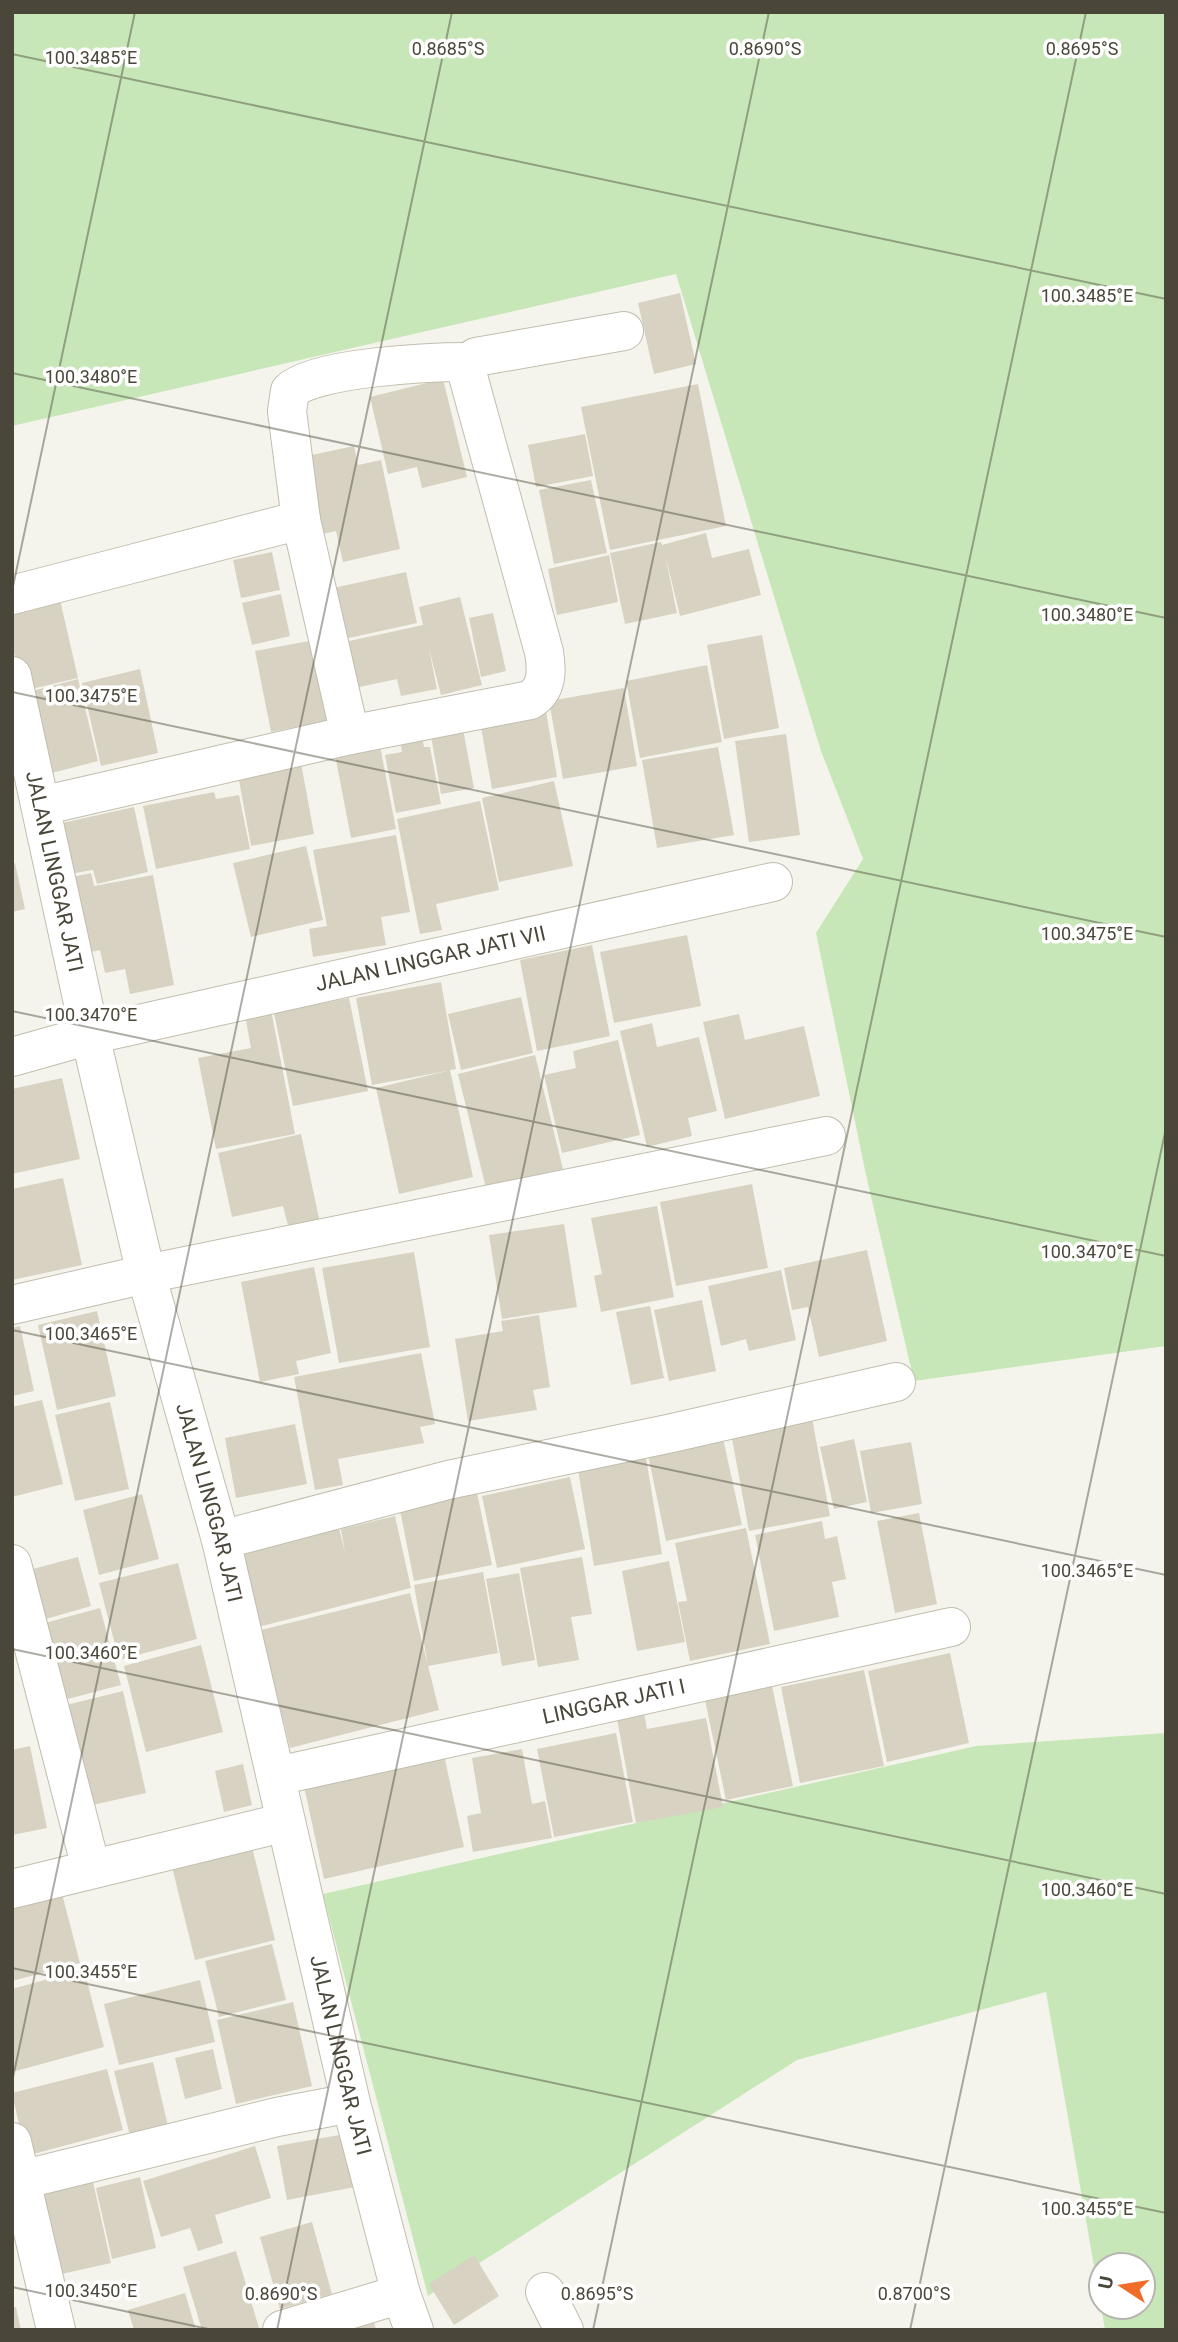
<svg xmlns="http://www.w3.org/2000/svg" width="1178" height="2342" viewBox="0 0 1178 2342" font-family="Roboto,sans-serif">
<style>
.green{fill:#c8e7b8}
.building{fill:#d7d2c2}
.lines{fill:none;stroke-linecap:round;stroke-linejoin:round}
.minor-casing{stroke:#c1beaf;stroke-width:40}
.minor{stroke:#fff;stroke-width:38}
.ticks{fill:none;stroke:#4a473a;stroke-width:2;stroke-opacity:0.45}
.labels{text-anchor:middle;stroke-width:7;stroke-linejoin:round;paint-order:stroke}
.street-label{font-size:21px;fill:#4a473a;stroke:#fff}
.ticks-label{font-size:18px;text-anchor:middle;fill:#4a473a;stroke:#fff;stroke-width:7;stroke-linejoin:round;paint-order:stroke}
</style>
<rect width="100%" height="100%" fill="#f5f4ec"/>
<path class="green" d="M 12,12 L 1166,12 L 1166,1346 L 914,1381 L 866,1175 L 816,933 L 863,859 L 821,751 L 676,274 L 12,426 Z
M 1166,1733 L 1166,2330 L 1105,2330 L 1101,2307 L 1143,2307 L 1143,2265 L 1101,2265 L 1101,2306 L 1046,1992 L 797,2060 L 428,2296 L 323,1894 L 976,1746 Z"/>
<path class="building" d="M 680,293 L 696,364 L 654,374 L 638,303 Z
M 443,379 L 467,477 L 422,488 L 417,467 L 388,474 L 370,397 Z
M 698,384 L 726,526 L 610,550 L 581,407 Z
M 585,434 L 593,476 L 536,487 L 528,445 Z
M 354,446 L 358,465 L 381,460 L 400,549 L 343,562 L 336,531 L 314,536 L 298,458 Z
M 591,480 L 607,553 L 554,564 L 539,490 Z
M 706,533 L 712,558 L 749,549 L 761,595 L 680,616 L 665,554 L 677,613 L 625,624 L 610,553 L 661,542 L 662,545 Z
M 272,552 L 280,590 L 241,598 L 233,560 Z
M 609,555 L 618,602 L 557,615 L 548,569 Z
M 406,572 L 417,623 L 340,640 L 329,589 Z
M 57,587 L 78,678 L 23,691 L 12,644 L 12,598 Z
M 281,594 L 290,636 L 252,645 L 242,603 Z
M 460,597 L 482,685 L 441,695 L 429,649 L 437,689 L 401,696 L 397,679 L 350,689 L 340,643 L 423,625 L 419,607 Z
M 493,613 L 506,671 L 481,677 L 469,618 Z
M 762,635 L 779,728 L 724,739 L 707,645 Z
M 315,640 L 330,720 L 271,732 L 255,651 Z
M 707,665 L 722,742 L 640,758 L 626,681 Z
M 140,669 L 158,753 L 101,766 L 82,683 Z
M 78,679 L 98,761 L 52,773 L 32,691 Z
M 624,688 L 637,766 L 563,779 L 549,701 Z
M 545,705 L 557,777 L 492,789 L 479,716 Z
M 461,718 L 474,788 L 441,794 L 429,724 Z
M 421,730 L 424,747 L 430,747 L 441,804 L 396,813 L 385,755 L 402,752 L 399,735 Z
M 786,734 L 800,835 L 749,842 L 735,741 Z
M 380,746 L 396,829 L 351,838 L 335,755 Z
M 718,747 L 734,835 L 657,848 L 642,760 Z
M 301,763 L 314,834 L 251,846 L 238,775 Z
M 554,781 L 573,866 L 499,882 L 482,798 Z
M 214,792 L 216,799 L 239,795 L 250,849 L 156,869 L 143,806 Z
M 480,801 L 499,890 L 436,904 L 442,930 L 420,934 L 397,819 Z
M 134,807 L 148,872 L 97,884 L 93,870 L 64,875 L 53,825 Z
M 396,835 L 410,912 L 381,917 L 386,945 L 313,957 L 309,929 L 327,926 L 313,850 Z
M 306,846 L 323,920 L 251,937 L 233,863 Z
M 15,863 L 25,909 L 12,912 L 12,864 Z
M 91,873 L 94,886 L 153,875 L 174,985 L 130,994 L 125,969 L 105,973 L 100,950 L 77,955 L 62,879 Z
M 687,935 L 701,1006 L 614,1023 L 600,952 Z
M 592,945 L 610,1036 L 537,1051 L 520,960 Z
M 441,982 L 456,1069 L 450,1070 L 473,1177 L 399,1194 L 376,1088 L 447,1071 L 372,1085 L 356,998 Z
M 521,997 L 533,1053 L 461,1070 L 448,1014 Z
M 349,998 L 368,1091 L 293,1106 L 274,1013 Z
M 271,1010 L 295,1134 L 216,1149 L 198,1058 L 251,1048 L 245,1015 Z
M 739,1014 L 745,1040 L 804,1026 L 820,1096 L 725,1119 L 703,1022 Z
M 652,1023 L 657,1047 L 699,1037 L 717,1111 L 688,1118 L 692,1136 L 647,1147 L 620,1031 Z
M 618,1040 L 640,1135 L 562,1153 L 544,1075 L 576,1068 L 573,1051 Z
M 535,1055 L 563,1169 L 486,1188 L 458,1074 Z
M 62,1078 L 80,1159 L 12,1174 L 12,1089 Z
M 301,1134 L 320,1223 L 289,1229 L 283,1206 L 232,1217 L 218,1153 Z
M 63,1178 L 82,1265 L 12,1280 L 12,1189 Z
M 752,1184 L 768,1268 L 676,1286 L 660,1202 Z
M 657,1206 L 674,1297 L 601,1312 L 594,1276 L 602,1274 L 591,1218 Z
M 564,1224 L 577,1307 L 502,1319 L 489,1235 Z
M 867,1250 L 887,1341 L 819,1357 L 808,1307 L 792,1310 L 784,1268 Z
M 414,1252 L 430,1347 L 339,1363 L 322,1268 Z
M 314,1267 L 331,1353 L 296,1361 L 299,1374 L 260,1382 L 241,1282 Z
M 781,1270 L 796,1340 L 749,1351 L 746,1339 L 721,1346 L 708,1286 Z
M 702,1300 L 716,1371 L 669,1381 L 654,1310 Z
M 650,1306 L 664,1378 L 631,1385 L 616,1312 Z
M 97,1311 L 116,1396 L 57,1410 L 38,1325 Z
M 539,1315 L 550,1387 L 533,1390 L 537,1410 L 468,1421 L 455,1339 L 503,1331 L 501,1321 Z
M 20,1326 L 34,1391 L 12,1396 L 12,1328 Z
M 421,1353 L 435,1424 L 420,1427 L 424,1443 L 338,1459 L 343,1485 L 315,1490 L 294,1377 Z
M 42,1400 L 63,1484 L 12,1497 L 12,1407 Z
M 110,1402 L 129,1489 L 75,1501 L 55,1415 Z
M 810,1407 L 830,1516 L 749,1531 L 729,1422 Z
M 295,1424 L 307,1484 L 236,1498 L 225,1438 Z
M 722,1434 L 742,1525 L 666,1541 L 647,1450 Z
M 854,1439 L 867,1502 L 834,1509 L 820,1447 Z
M 911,1442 L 922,1504 L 871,1513 L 860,1451 Z
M 646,1458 L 662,1554 L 594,1566 L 578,1470 Z
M 570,1477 L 585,1549 L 497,1568 L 482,1496 Z
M 475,1483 L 492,1565 L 414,1581 L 398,1500 Z
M 142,1494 L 159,1559 L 99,1575 L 83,1510 Z
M 919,1513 L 937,1604 L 895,1613 L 877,1521 Z
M 336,1515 L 345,1553 L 341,1529 L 395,1516 L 411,1588 L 258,1627 L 237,1540 Z
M 822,1521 L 825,1539 L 837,1536 L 846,1579 L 832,1582 L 839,1617 L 774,1631 L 755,1535 Z
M 746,1528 L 770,1644 L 690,1661 L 678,1602 L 687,1601 L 675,1543 Z
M 78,1557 L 91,1606 L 46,1619 L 33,1569 Z
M 582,1557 L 592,1614 L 571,1617 L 579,1660 L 538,1667 L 520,1568 Z
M 669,1561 L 685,1642 L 637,1651 L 622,1571 Z
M 178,1563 L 197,1639 L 119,1660 L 99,1583 Z
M 483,1572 L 498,1653 L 428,1666 L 414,1585 Z
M 519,1573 L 535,1660 L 502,1666 L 486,1579 Z
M 410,1593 L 439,1710 L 290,1748 L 261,1630 Z
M 100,1608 L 121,1685 L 64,1700 L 45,1623 Z
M 201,1645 L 223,1732 L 146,1752 L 124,1666 Z
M 950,1653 L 969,1743 L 887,1762 L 868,1671 Z
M 864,1670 L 884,1766 L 800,1783 L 781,1687 Z
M 772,1686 L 793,1786 L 726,1800 L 705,1700 Z
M 123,1691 L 146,1793 L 84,1807 L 62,1706 Z
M 643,1708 L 647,1729 L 706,1718 L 723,1807 L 636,1823 L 616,1713 Z
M 616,1733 L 633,1822 L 554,1837 L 537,1749 Z
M 30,1746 L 47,1828 L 12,1835 L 12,1750 Z
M 522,1749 L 532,1804 L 545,1801 L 552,1838 L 473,1852 L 467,1816 L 481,1813 L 472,1758 Z
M 444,1755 L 464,1847 L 324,1879 L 304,1786 Z
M 243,1764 L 252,1805 L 224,1812 L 215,1771 Z
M 252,1847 L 275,1940 L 195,1960 L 172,1867 Z
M 61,1890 L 80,1963 L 12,1981 L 12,1903 Z
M 272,1944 L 286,2000 L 219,2017 L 205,1961 Z
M 84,1969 L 104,2047 L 12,2072 L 12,1989 Z
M 200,1980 L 215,2042 L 119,2065 L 104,2004 Z
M 293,2002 L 312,2086 L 236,2104 L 217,2020 Z
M 213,2049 L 222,2089 L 185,2099 L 175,2058 Z
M 153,2062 L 168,2126 L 130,2136 L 114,2071 Z
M 107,2069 L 123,2130 L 26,2156 L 12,2093 Z
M 345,2134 L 355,2187 L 287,2200 L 277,2146 Z
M 255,2146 L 271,2198 L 215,2215 L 223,2243 L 198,2251 L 190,2228 L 161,2237 L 143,2181 Z
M 140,2177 L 156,2248 L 112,2259 L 96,2188 Z
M 93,2182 L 111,2263 L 57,2275 L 39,2194 Z
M 312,2222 L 332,2294 L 280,2309 L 260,2237 Z
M 236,2251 L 259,2328 L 202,2330 L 183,2267 Z
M 474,2255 L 499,2296 L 454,2325 L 429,2284 Z
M 185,2293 L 196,2330 L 134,2330 L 128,2310 Z
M 16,2307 L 21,2330 L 12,2330 L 12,2308 Z
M 374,2322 L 376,2330 L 351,2330 L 351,2329 Z"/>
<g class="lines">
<g class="minor-casing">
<g id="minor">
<path d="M 12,595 L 301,520"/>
<path id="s1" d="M 12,676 L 90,1035 L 146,1274 L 221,1540 L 351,2103 L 401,2294 L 414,2330"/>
<path d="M 350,735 L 301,520 L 287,411 L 290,391 C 314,367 432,362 468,362"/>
<path d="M 41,806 L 350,735 L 530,700 C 548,689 547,670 544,652 L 468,376 L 468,362 L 476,357 L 624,331"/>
<path id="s2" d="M 12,1057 L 90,1035 L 773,882"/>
<path d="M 12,1305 L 146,1274 L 826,1136"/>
<path d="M 221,1540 L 448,1480 L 672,1433 L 896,1382"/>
<path d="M 12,1564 L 91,1868"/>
<path id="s3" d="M 277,1776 L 951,1627"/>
<path d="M 12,1889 L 286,1822"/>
<path d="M 12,2142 L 56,2330"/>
<path d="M 21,2180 L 277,2117 L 351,2103"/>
<path d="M 545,2292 L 564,2330"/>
<path d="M 282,2330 L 401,2294"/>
</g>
</g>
<use href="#minor" class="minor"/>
</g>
<path class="ticks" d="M 12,54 L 1166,299M 12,373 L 1166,618M 12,591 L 135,12M 12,692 L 1166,937M 12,1011 L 1166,1256M 12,1330 L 1166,1575M 12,1649 L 1166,1894M 12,1968 L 1166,2213M 12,2082 L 452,12M 12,2287 L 213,2330M 277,2330 L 769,12M 593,2330 L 1086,12M 910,2330 L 1166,1128"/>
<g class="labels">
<g class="street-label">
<text dy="7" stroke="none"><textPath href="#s1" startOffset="200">JALAN LINGGAR JATI</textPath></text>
<text dy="7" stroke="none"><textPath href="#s2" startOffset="430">JALAN LINGGAR JATI VII</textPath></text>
<text dy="7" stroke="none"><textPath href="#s1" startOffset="850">JALAN LINGGAR JATI</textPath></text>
<text dy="7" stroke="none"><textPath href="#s3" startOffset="345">LINGGAR JATI I</textPath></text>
<text dy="7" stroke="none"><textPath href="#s1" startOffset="1418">JALAN LINGGAR JATI</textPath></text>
</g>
</g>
<g class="ticks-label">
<text x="448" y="55">0.8685°S</text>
<text x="765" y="55">0.8690°S</text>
<text x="1082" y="55">0.8695°S</text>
<text x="91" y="64">100.3485°E</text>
<text x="1087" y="302">100.3485°E</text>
<text x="91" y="383">100.3480°E</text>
<text x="1087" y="621">100.3480°E</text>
<text x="91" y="702">100.3475°E</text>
<text x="1087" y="940">100.3475°E</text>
<text x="91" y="1021">100.3470°E</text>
<text x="1087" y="1258">100.3470°E</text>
<text x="91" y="1340">100.3465°E</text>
<text x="1087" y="1577">100.3465°E</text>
<text x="91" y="1659">100.3460°E</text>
<text x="1087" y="1896">100.3460°E</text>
<text x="91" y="1978">100.3455°E</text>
<text x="1087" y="2215">100.3455°E</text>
<text x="91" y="2297">100.3450°E</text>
<text x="281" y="2300">0.8690°S</text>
<text x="597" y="2300">0.8695°S</text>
<text x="914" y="2300">0.8700°S</text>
</g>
<rect width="1178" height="2342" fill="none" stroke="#4a473a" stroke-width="28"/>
<g transform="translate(1122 2286) rotate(282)"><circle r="33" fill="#ffffff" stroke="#b7b5b0" stroke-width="2"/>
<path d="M0-5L12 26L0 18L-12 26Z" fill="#ef6d29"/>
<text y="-10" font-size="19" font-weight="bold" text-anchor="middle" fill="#4a473a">U</text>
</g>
</svg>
